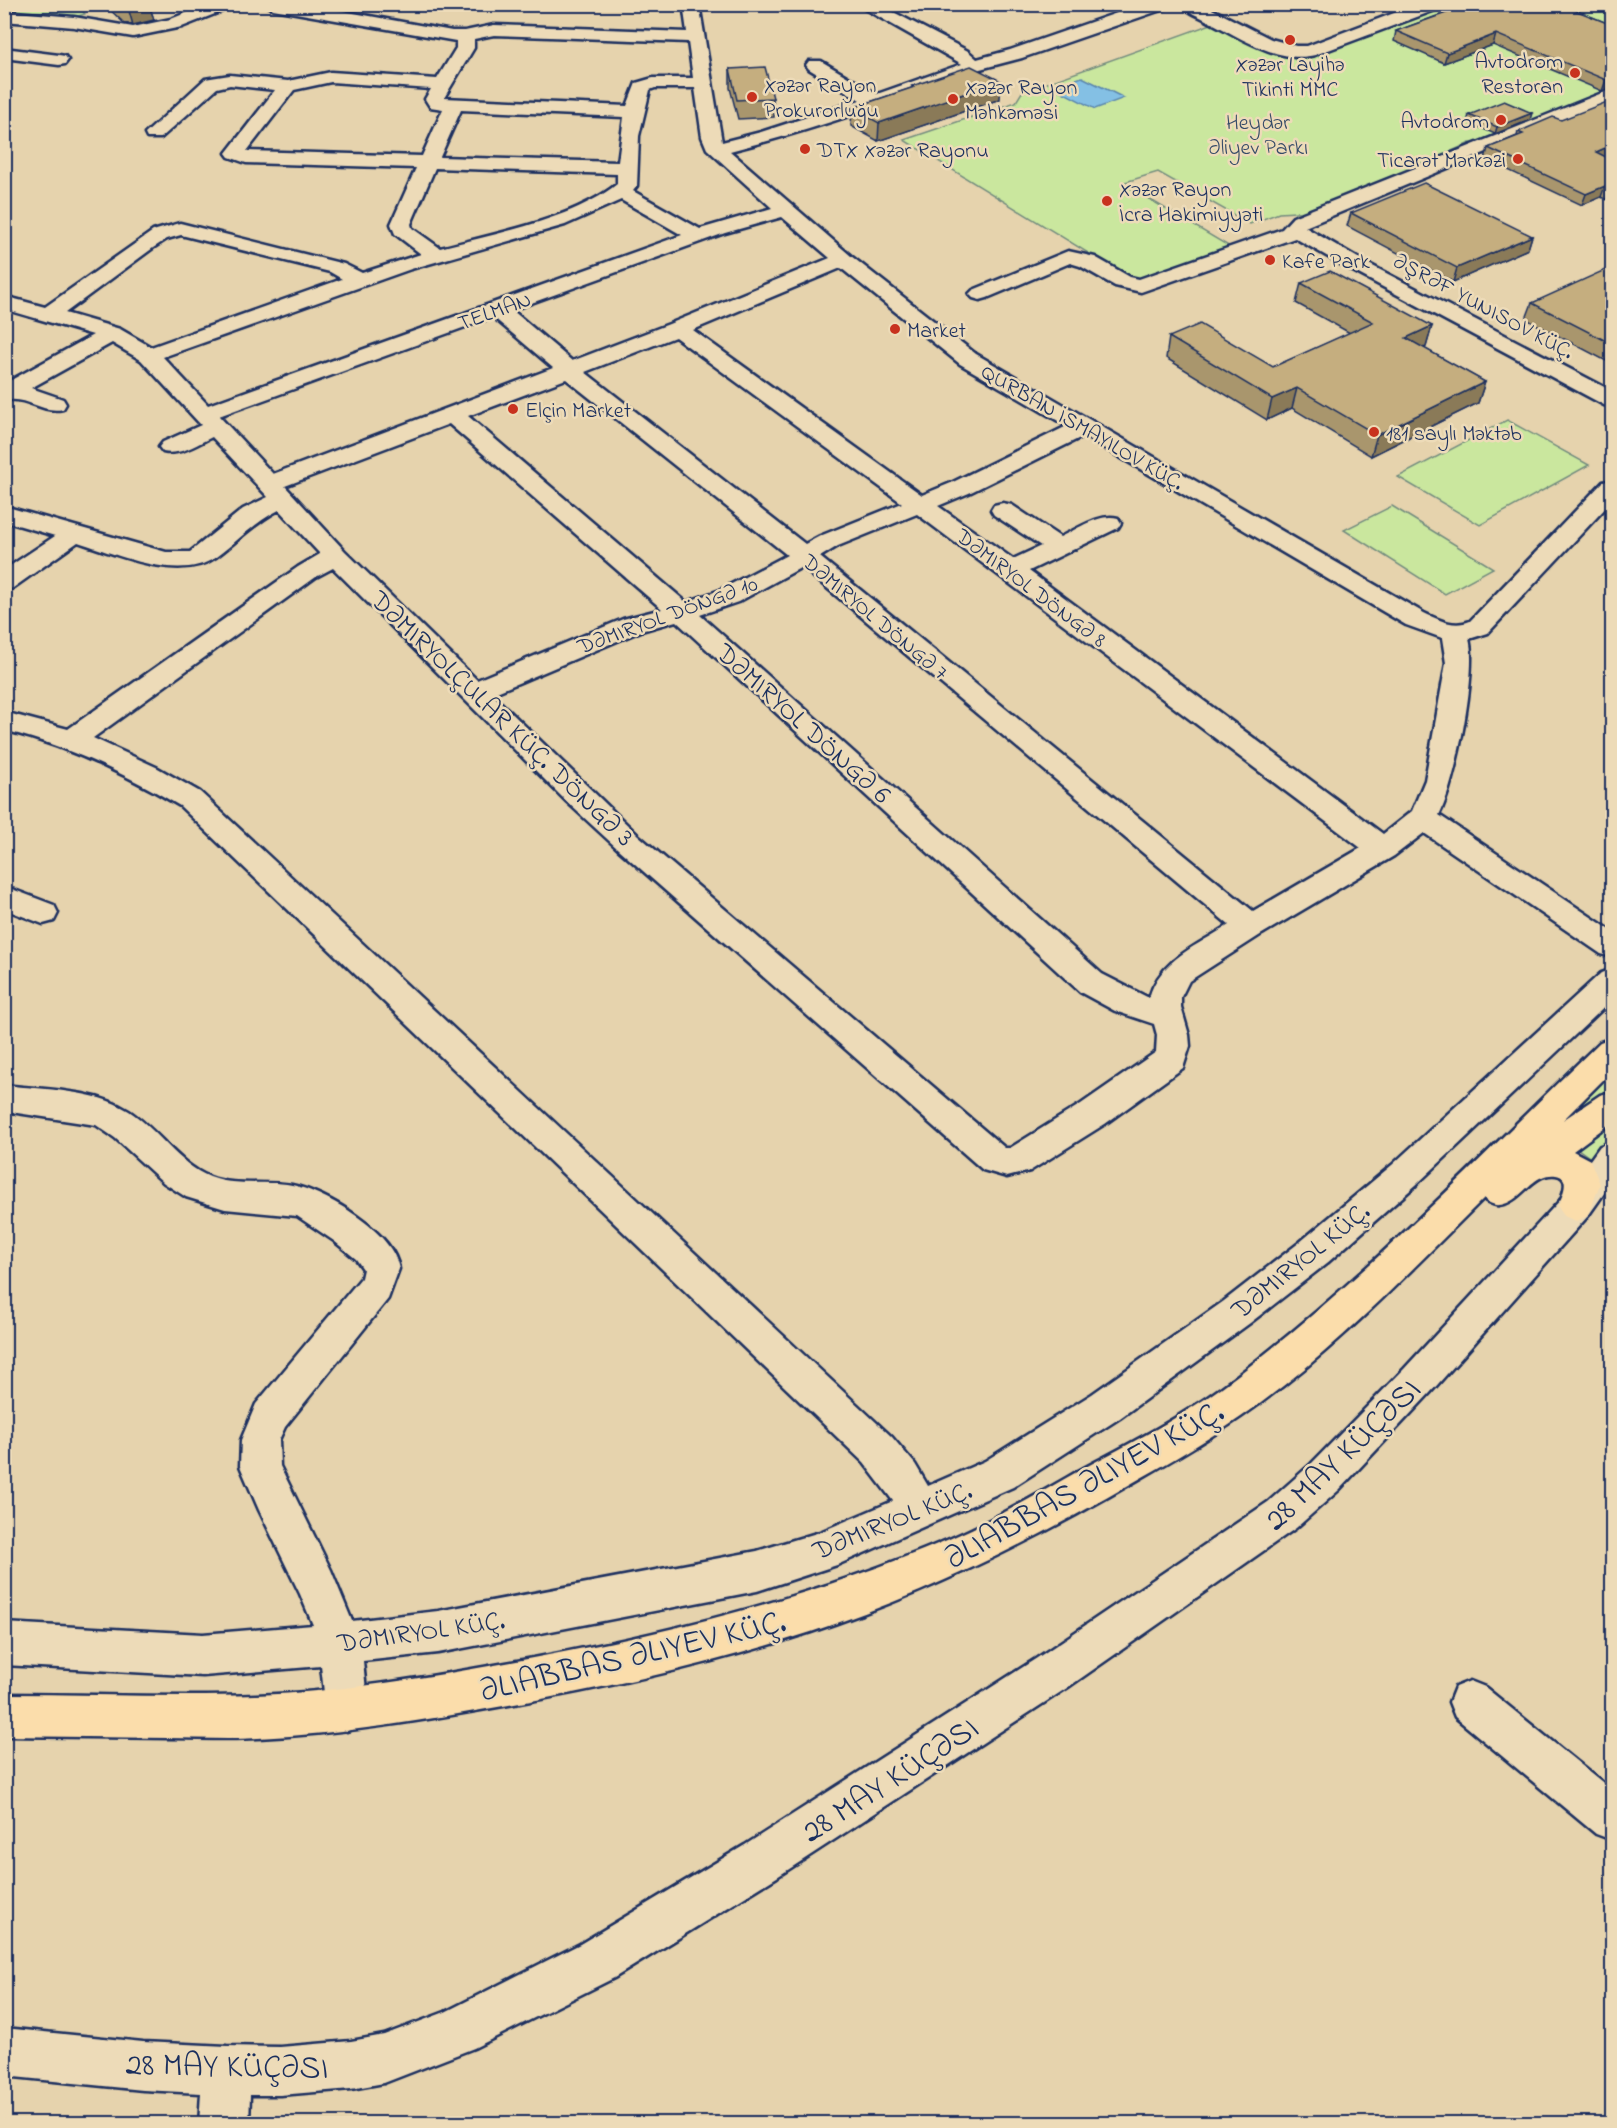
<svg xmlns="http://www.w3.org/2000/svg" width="1617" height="2128" viewBox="0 0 1617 2128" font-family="'Indie Flower',sans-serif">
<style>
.green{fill:#cae79e;stroke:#728b7e;stroke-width:1.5}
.water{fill:#84c0e4;stroke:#5a86ae;stroke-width:1.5}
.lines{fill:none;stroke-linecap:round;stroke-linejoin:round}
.minor-casing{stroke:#1b2f5e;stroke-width:5}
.major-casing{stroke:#1b2f5e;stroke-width:5}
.minor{fill:#eddbb8;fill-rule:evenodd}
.major{fill:#fbddab;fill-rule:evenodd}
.wall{fill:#a9966d;stroke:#1b2f5e;stroke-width:1.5}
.shaded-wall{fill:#8a7a59;stroke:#1b2f5e;stroke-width:1.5}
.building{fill:#c5ae7f;stroke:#1b2f5e;stroke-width:1.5}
.poi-dot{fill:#c8321e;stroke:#eddbb8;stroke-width:2}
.labels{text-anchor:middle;stroke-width:5;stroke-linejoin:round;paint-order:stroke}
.far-poi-label{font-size:22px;fill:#1b2f5e;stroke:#eddbb8;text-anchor:start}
.far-park-label{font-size:22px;fill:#354b68;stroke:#eddbb8}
.far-street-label{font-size:22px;fill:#1b2f5e;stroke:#eddbb8}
.street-label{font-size:27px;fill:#1b2f5e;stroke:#eddbb8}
.near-street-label{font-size:33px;fill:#1b2f5e;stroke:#eddbb8}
</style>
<rect width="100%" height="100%" fill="#e6d3ad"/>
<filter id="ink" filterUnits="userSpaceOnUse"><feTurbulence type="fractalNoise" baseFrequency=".0167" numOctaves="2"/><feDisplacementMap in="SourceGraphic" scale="12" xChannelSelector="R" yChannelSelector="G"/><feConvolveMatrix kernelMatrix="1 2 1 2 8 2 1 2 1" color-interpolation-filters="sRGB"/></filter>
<g filter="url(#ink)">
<path class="green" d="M 11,5 L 77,5 L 85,14 L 72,18 L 5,13 Z
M 1452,5 L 1612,5 L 1612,88 L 1478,144 L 1470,143 L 1313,211 L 1279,213 L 1250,224 L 1158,172 L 1122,183 L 1232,248 L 1137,283 L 904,140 L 1016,102 L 1022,92 L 1214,23 L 1298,61 Z
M 1507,420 L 1589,465 L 1480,525 L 1398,477 Z
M 1392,506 L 1493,568 L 1445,594 L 1344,530 Z
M 1612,1068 L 1612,1088 L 1547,1133 Z
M 1612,1119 L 1612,1132 L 1592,1159 L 1574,1146 Z"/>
<path class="water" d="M 1082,77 L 1124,98 L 1095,109 L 1053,87 Z"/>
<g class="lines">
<g class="minor-casing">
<path id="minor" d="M 208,4 L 232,4 L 230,8 L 182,27 L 133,37 L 74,27 L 4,21 L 4,11 L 74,17 L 133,27 L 171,19 Z
M 265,4 L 304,4 L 452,31 L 465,31 L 494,25 L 687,32 L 683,4 L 699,4 L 722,142 L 761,132 L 860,100 L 809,69 L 806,65 L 809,61 L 821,61 L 877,94 L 962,64 L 856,4 L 878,4 L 968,51 L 977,59 L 1010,50 L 1143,4 L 1169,4 L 1167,8 L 1022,58 L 980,69 L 968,76 C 889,102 811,131 730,151 L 851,256 L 976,354 L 1424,613 C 1439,620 1454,628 1470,621 L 1603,482 L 1612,480 L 1612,501 L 1488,633 L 1469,639 C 1478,669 1455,787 1439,815 L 1612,931 L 1612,957 L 1601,954 L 1424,833 L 1394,856 L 1262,934 L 1189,981 L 1181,997 L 1181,1007 L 1189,1035 L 1190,1046 L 1183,1068 L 1105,1124 L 1030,1171 L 1007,1177 L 983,1170 L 618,849 L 567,802 L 333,568 L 316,577 L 93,738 L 156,767 L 200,792 L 892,1437 L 915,1464 L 928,1486 L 985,1461 L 1092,1394 L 1224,1301 L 1300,1242 L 1392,1165 L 1601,973 L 1612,969 L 1612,1000 L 1416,1185 L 1326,1264 L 1250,1323 L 1120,1418 L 1013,1487 L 837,1565 L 757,1591 L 438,1653 L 363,1661 L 368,1710 L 362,1725 L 347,1731 L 332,1725 L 326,1710 L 321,1666 L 203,1676 L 4,1665 L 4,1623 L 203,1634 L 313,1625 L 300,1594 L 259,1510 L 240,1466 L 241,1440 L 256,1404 L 361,1278 L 363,1269 L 356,1259 L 334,1241 L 297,1216 L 225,1209 L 186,1197 L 164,1183 L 115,1138 L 96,1125 L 4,1111 L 4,1085 C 44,1090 94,1089 129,1111 C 158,1130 178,1164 210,1177 C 235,1187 266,1180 292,1185 C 326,1192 394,1232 399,1269 L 388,1299 L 285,1427 L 279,1440 L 280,1466 L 331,1570 L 352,1621 L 438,1611 L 757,1551 L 820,1532 L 893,1501 L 864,1463 L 180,806 C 124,773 67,746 4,730 L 4,712 L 68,729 L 298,567 L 320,554 L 279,510 C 255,522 238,541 216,557 C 180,583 116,554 78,542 L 13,588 L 4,590 L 4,570 L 55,536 L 4,521 L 4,506 L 166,552 L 190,552 L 243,509 L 268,497 L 212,437 C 197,444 180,456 163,452 L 159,447 L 163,442 L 201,425 L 141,360 L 112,343 L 31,388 L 63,399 L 66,404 L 63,409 C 41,414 27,395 4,401 L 4,384 L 93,335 L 4,309 L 4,296 L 45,307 L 153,231 L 180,223 L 344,264 L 362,273 L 421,254 L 395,234 L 391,224 L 416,168 L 246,163 L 229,157 L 226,153 L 275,90 L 230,85 L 217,88 L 161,138 L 147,138 L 145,134 L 205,79 L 211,78 L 230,75 L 288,81 L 331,72 L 437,79 L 456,48 L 456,41 L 273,9 ZM 494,35 L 688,42 L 693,78 L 653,78 L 636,83 L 627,106 L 444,98 L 474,48 L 474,39 ZM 331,82 L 431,89 L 425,99 L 430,107 L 443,109 L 422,156 L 247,151 L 294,90 ZM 655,88 L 695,88 L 702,137 L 707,149 L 772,208 L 700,229 L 633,191 L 637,186 L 639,136 L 650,90 ZM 461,110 L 624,117 L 618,162 L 440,157 ZM 435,168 L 617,174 L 617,184 C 574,219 494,234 440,248 L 412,228 L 411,224 ZM 621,200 L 682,235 L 208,405 L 163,357 L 411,269 L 565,225 ZM 782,217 L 830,258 L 669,324 L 572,361 L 512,310 L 725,233 ZM 181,235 L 330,272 L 342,279 L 151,347 L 120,329 L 65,313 L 153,248 L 167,239 ZM 841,268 L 960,364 L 1067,426 L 951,483 L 922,495 L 693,330 ZM 493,317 L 553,368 L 273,474 L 219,416 ZM 675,337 L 902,503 L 820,536 L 805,544 L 585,372 ZM 566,379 L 787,555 L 720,590 L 686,602 L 468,416 ZM 449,424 L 662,609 L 623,619 L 477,680 L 345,551 L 285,486 ZM 1084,436 L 1406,625 L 1442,638 L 1446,663 L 1425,780 L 1412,811 L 1383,834 L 1029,571 L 1118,528 L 1121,523 L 1118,518 C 1099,513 1078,529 1060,537 L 1012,505 L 1003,503 L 994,505 L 991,510 L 994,515 L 1041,546 L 1013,559 L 938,506 L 969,493 ZM 917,514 L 1361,848 L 1253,911 L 820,557 L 838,546 ZM 802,567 L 1229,925 C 1198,945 1159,960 1149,998 L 1102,974 L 700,615 L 738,602 ZM 676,621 L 1080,992 L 1115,1011 L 1154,1024 L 1157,1035 L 1156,1052 L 1081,1104 L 1010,1148 L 1005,1148 L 638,835 L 492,694 L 641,631 Z
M 1180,4 L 1202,4 L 1271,39 L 1296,46 L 1307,46 L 1418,4 L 1443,4 L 1441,8 L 1315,55 C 1279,64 1239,37 1208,21 C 1199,16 1187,12 1180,4 Z
M 4,48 L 59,55 L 65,56 L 68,60 L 65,64 L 59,65 L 4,58 Z
M 1612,89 L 1612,100 L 1305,227 L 1365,262 L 1612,391 L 1612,407 L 1604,405 L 1351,270 L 1295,238 L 1141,292 L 1115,286 L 1080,266 L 1070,263 L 987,298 L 980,300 L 973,298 L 969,294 L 973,290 L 1068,251 L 1095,257 L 1130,277 L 1139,279 L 1282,229 L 1293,217 Z
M 4,886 L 54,905 L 58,913 L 54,921 L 43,924 L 4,909 Z
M 1612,1142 L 1612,1182 L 1588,1216 L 1430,1393 L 1339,1490 L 1296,1528 L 1067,1688 L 777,1877 L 614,1978 L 474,2048 L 384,2083 L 351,2089 L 280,2095 L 250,2095 L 249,2124 L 199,2124 L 201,2093 L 143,2090 L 4,2076 L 4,2028 L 143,2042 L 227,2046 L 280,2047 L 351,2041 L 384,2035 L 445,2012 L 580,1944 L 745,1845 L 1037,1658 L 1268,1502 L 1311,1464 L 1404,1369 L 1564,1196 L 1600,1146 Z
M 1470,1681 L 1485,1687 L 1612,1790 L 1612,1840 L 1596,1834 L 1455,1717 L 1449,1702 L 1455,1687 Z"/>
</g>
<g class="major-casing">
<path id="major" d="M 1612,1038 L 1612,1071 L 1563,1120 L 1600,1095 L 1612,1092 L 1612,1122 L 1573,1151 L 1590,1160 L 1600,1184 L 1588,1216 L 1576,1221 L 1564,1216 L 1558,1206 C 1562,1196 1572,1177 1556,1175 C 1531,1172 1522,1203 1499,1205 C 1495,1206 1490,1203 1486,1201 L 1484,1198 C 1407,1274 1331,1355 1241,1417 C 1199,1446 1153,1471 1108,1497 C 1013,1551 915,1598 811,1632 C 713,1664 611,1687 509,1705 C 426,1720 343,1734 258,1738 C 228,1740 198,1738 168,1738 C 114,1737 59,1737 4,1736 L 4,1694 C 88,1694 173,1698 256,1695 C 340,1692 423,1678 506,1663 C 656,1636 806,1600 947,1540 C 994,1520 1038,1494 1082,1469 C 1129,1444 1178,1419 1222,1387 C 1359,1286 1478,1159 1600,1042 Z"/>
</g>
<use href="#minor" class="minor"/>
<use href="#major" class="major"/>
</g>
<path class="wall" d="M 104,4 L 149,4 L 154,20 L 133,25 L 124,23 Z
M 1446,4 L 1560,4 L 1612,25 L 1612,87 L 1602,91 L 1493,45 L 1444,63 L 1394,41 L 1396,31 L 1445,13 L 1444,12 Z
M 730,69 L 773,98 L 774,117 L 738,119 L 730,88 Z
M 912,86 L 1000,99 L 878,141 L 851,126 L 852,108 L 912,88 Z
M 1469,115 L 1530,120 L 1495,134 L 1467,122 Z
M 1561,120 L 1606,157 L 1612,160 L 1612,202 L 1601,197 L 1582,205 L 1485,159 L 1488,148 L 1517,136 L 1518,132 Z
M 1351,213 L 1532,236 L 1528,249 L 1453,282 L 1347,226 Z
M 1612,272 L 1612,364 L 1526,319 L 1532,303 Z
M 1301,283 L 1432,326 L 1426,347 L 1423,348 L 1485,382 L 1478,403 L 1371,456 L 1292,408 L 1267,420 L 1166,358 L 1169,337 L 1273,367 L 1350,333 L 1296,303 Z"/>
<path class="shaded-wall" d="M 127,4 L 149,4 L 154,20 L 133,25 Z
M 1496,34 L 1493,45 L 1444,63 L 1447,53 Z
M 1612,78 L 1612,87 L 1602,91 L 1606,80 Z
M 1001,81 L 1000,99 L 878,141 L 879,123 Z
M 1532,113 L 1530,120 L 1495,134 L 1497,127 Z
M 1612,145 L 1612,155 L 1592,163 L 1596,152 Z
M 1605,186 L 1601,197 L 1582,205 L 1586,194 Z
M 1532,236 L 1528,249 L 1453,282 L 1457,268 Z
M 1432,326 L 1426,347 L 1399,359 L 1406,338 Z
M 1485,382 L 1478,403 L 1371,456 L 1377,435 Z
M 1297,388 L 1292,408 L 1267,420 L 1272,399 Z"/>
<path class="building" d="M 1453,4 L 1560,4 L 1612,25 L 1612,78 L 1606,80 L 1496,34 L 1447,53 L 1396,31 L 1460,8 Z
M 971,66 L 1001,81 L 879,123 L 852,108 L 914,87 L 912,86 Z
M 765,67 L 773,98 L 737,100 L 730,69 Z
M 1612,100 L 1612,145 L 1596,152 L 1612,160 L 1612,189 L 1605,186 L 1586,194 L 1488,148 L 1523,134 L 1518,132 L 1553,117 L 1561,120 Z
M 1504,101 L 1532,113 L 1497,127 L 1469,115 Z
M 1424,183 L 1532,236 L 1457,268 L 1351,213 Z
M 1607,269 L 1612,272 L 1612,344 L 1532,303 Z
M 1330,271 L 1432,326 L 1406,338 L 1485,382 L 1377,435 L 1297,388 L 1272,399 L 1169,337 L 1200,324 L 1273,367 L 1373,322 L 1301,283 Z"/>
</g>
<g class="poi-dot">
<circle cx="1290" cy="40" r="6"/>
<circle cx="1575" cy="73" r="6"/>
<circle cx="752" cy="97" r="6"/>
<circle cx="953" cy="99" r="6"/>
<circle cx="1501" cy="120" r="6"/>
<circle cx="805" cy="149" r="6"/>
<circle cx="1518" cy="159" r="6"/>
<circle cx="1107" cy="201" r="6"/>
<circle cx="1270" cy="260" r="6"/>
<circle cx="895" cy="329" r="6"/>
<circle cx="513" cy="409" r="6"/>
<circle cx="1374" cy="432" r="6"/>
</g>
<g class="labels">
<g class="far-poi-label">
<text x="1563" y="68" text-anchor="end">Avtodrom<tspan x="1563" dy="25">Restoran</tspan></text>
<text x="1290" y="71" text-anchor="middle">Xəzər Layihə<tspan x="1290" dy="25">Tikinti MMC</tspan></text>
<text x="764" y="92">Xəzər Rayon<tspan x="764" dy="25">Prokurorluğu</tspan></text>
<text x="965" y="94">Xəzər Rayon<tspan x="965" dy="25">Məhkəməsi</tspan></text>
<text x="1489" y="128" text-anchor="end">Avtodrom</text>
<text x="817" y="157">DTX Xəzər Rayonu</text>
<text x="1506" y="167" text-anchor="end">Ticarət Mərkəzi</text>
<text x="1119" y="196">Xəzər Rayon<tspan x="1119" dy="25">İcra Hakimiyyəti</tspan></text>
<text x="1282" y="268">Kafe Park</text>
<text x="907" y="337">Market</text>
<text x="525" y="417">Elçin Market</text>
<text x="1386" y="440">181 saylı Məktəb</text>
</g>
<g class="far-park-label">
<text x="1258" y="129">Heydər<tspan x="1258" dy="25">Əliyev Parkı</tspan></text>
</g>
<g class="far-street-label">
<text transform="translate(1484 305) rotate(28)" y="8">ƏŞRƏF YUNISOV KÜÇ.</text>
<text transform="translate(494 310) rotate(-20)" y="8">TELMAN</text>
<text transform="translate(1083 426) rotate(30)" y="8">QURBAN İSMAYILOV KÜÇ.</text>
<text transform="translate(1032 587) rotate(37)" y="8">DƏMIRYOL DÖNGƏ 8</text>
<text transform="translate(667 614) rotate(-20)" y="8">DƏMIRYOL DÖNGƏ 10</text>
<text transform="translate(876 616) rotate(40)" y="8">DƏMIRYOL DÖNGƏ 7</text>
</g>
<g class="street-label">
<text transform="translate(503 718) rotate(44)" y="9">DƏMIRYOLÇULAR KÜÇ. DÖNGƏ 3</text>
<text transform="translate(804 723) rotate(42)" y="9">DƏMIRYOL DÖNGƏ 6</text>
<text transform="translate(1300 1260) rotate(-39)" y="9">DƏMIRYOL KÜÇ.</text>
<text transform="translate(892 1520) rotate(-22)" y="9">DƏMIRYOL KÜÇ.</text>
<text transform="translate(421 1631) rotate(-8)" y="9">DƏMIRYOL KÜÇ.</text>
</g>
<g class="near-street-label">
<text transform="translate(1341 1453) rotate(-44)" y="12">28 MAY KÜÇƏSI</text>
<text transform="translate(1083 1483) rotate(-29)" y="12">ƏLIABBAS ƏLIYEV KÜÇ.</text>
<text transform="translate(632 1654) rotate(-13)" y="12">ƏLIABBAS ƏLIYEV KÜÇ.</text>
<text transform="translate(889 1778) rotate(-33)" y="12">28 MAY KÜÇƏSI</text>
<text transform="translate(227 2064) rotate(1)" y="12">28 MAY KÜÇƏSI</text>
</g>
</g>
<rect width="1617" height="2128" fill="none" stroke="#eddbb8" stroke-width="24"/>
<rect x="12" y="12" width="1593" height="2104" fill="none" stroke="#1b2f5e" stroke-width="2" filter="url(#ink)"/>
</svg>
